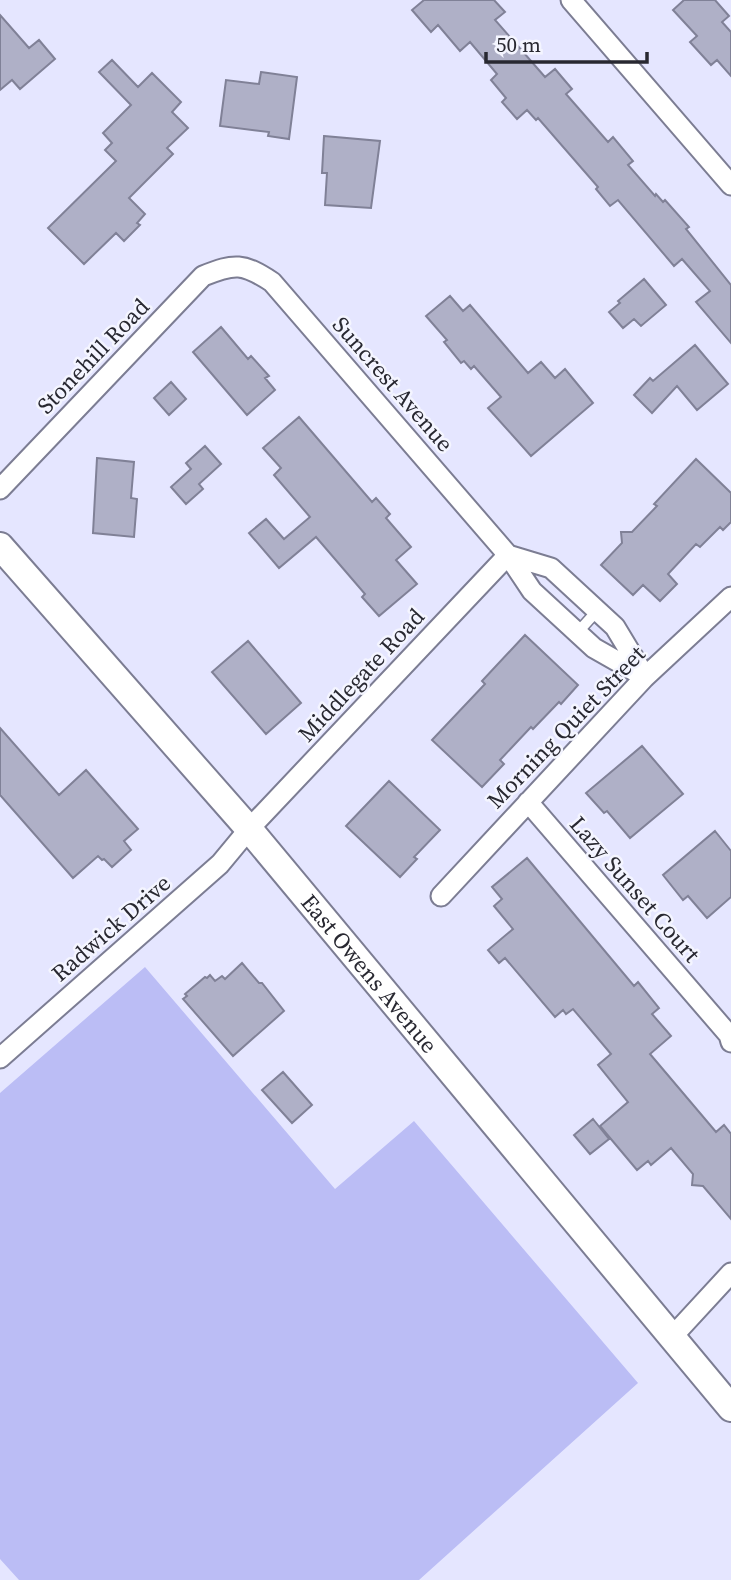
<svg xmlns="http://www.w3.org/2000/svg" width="731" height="1580" viewBox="0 0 731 1580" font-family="'Source Serif 4',serif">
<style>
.green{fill:#bbbdf5}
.building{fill:#afb0c7;stroke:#808197;stroke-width:2}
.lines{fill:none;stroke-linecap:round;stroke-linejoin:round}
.lane-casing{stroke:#7c7d93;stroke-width:13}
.street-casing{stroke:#7c7d93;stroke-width:23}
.secondary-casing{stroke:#7c7d93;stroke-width:30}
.lane{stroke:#fff;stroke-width:10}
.street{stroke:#fff;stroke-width:19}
.secondary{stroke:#fff;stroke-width:26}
.labels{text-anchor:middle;stroke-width:5;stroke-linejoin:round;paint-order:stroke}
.street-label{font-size:23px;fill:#282831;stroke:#f4f5ff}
</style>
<rect width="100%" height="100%" fill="#e5e6ff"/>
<path class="green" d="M 145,967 L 335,1189 L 414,1121 L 638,1383 L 419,1580 L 19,1580 L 0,1559 L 0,1093 Z"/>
<path class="building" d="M 424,0 L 494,0 L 505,12 L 495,20 L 545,77 L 555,69 L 572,89 L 566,94 L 608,142 L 613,137 L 633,161 L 628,165 L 655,196 L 656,194 L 663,202 L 665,200 L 689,227 L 686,229 L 731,285 L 731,343 L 696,302 L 710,291 L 682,259 L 674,266 L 618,200 L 610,206 L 596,189 L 598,187 L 538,118 L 536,120 L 527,110 L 517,119 L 502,102 L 506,98 L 491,80 L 497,74 L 470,42 L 460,51 L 438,25 L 431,32 L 412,10 Z
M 684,0 L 715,0 L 729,16 L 722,22 L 731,32 L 731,76 L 717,60 L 711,65 L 690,42 L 697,36 L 673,10 Z
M 0,15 L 29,48 L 39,40 L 55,59 L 20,89 L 12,80 L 0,90 Z
M 112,60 L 138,87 L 152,73 L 181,102 L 172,112 L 188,128 L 167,148 L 173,154 L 129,198 L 145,214 L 137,223 L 140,225 L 124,241 L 116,233 L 84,264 L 48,228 L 116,161 L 105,150 L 112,143 L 103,133 L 131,105 L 99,72 Z
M 261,72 L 297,77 L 289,139 L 268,136 L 269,132 L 220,126 L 226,80 L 259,84 Z
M 324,136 L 380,141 L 371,208 L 325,205 L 327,173 L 322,173 Z
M 644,279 L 666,305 L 641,326 L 634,319 L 623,328 L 609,312 L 620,303 L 618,301 Z
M 450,296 L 463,311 L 470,305 L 528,373 L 541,362 L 555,378 L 565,369 L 593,403 L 531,456 L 488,408 L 501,397 L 474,366 L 471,369 L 464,361 L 461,363 L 444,342 L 447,340 L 426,316 Z
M 221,327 L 248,359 L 251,356 L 269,376 L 265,378 L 275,390 L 247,415 L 193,352 Z
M 695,345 L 728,384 L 697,410 L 677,386 L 652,413 L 634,395 L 650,378 L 653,381 Z
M 171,382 L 186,399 L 169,415 L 154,398 Z
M 299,417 L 372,502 L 376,498 L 390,514 L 386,518 L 411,547 L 396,560 L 417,584 L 379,616 L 362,597 L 365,594 L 316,537 L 279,568 L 249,533 L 266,519 L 284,539 L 310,517 L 274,475 L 281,468 L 263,448 Z
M 205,446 L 221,464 L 199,484 L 203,489 L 186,504 L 171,487 L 191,469 L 186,463 Z
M 97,458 L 134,462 L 131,498 L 137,499 L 134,537 L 93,533 Z
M 696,459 L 731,493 L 731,522 L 723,530 L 720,527 L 700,547 L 696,544 L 668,574 L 677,584 L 660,601 L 643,585 L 633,595 L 601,565 L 622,543 L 621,532 L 632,532 L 657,506 L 654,504 Z
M 525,635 L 578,685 L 561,704 L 559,702 L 533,729 L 531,727 L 500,760 L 504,764 L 482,787 L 432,740 L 485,684 L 482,681 Z
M 248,641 L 301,703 L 266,734 L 212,672 Z
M 0,728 L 59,795 L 86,770 L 138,829 L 124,841 L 131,850 L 112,867 L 104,859 L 102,860 L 98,856 L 73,878 L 0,795 Z
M 642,746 L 683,794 L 630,838 L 607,811 L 604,813 L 586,793 Z
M 389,781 L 440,830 L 414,857 L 417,859 L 400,877 L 346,826 Z
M 715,831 L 731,851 L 731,897 L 707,918 L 688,896 L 683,900 L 663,875 Z
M 527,858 L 634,986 L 638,982 L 659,1008 L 652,1014 L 671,1036 L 650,1054 L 716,1132 L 724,1125 L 731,1134 L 731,1219 L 703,1186 L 692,1185 L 693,1174 L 671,1148 L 651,1165 L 648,1161 L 637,1170 L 600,1126 L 628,1102 L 598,1065 L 611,1054 L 573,1009 L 566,1014 L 563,1010 L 555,1017 L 505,958 L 499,963 L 488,950 L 513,929 L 494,906 L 502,899 L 492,887 Z
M 242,963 L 259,983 L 262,983 L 284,1011 L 233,1056 L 183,999 L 187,996 L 185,994 L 205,977 L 207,978 L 210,975 L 215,981 L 222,976 L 225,979 Z
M 283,1072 L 312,1105 L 292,1123 L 262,1090 Z
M 593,1119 L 609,1139 L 590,1154 L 574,1135 Z"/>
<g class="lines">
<g class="lane-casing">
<path id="lane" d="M 577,633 L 597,611"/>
</g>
<g class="street-casing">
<path id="street" d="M 571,0 L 731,185
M 0,489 L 203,276 C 235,263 243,263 272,282 L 508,555 L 532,591 L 594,648 L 645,677
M 508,555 L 551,568 L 615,627 L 644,675
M 528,802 L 729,1035 L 731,1042
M 441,896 L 645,677 L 731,597
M 0,1058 L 220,864 L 249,829 L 508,555
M 672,1337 L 731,1273"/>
</g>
<g class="secondary-casing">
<g id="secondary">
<path id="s1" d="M 0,546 L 249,829 L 731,1408"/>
</g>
</g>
<use href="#lane" class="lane"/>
<use href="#street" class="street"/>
<use href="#secondary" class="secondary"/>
</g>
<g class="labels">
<g class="street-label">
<text transform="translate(93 356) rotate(-46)" y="8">Stonehill Road</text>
<text transform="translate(393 384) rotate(49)" y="8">Suncrest Avenue</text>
<text transform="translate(361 675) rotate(-47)" y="8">Middlegate Road</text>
<text transform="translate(566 727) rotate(-46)" y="8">Morning Quiet Street</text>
<text transform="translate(635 889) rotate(49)" y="8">Lazy Sunset Court</text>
<text transform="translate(111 928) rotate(-41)" y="8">Radwick Drive</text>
<text dy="8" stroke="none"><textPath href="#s1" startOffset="565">East Owens Avenue</textPath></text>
</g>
</g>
<path d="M486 52v10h161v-10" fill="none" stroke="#282831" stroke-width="3.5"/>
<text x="496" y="52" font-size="21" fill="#282831" stroke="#f4f5ff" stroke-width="5" paint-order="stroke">50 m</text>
</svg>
